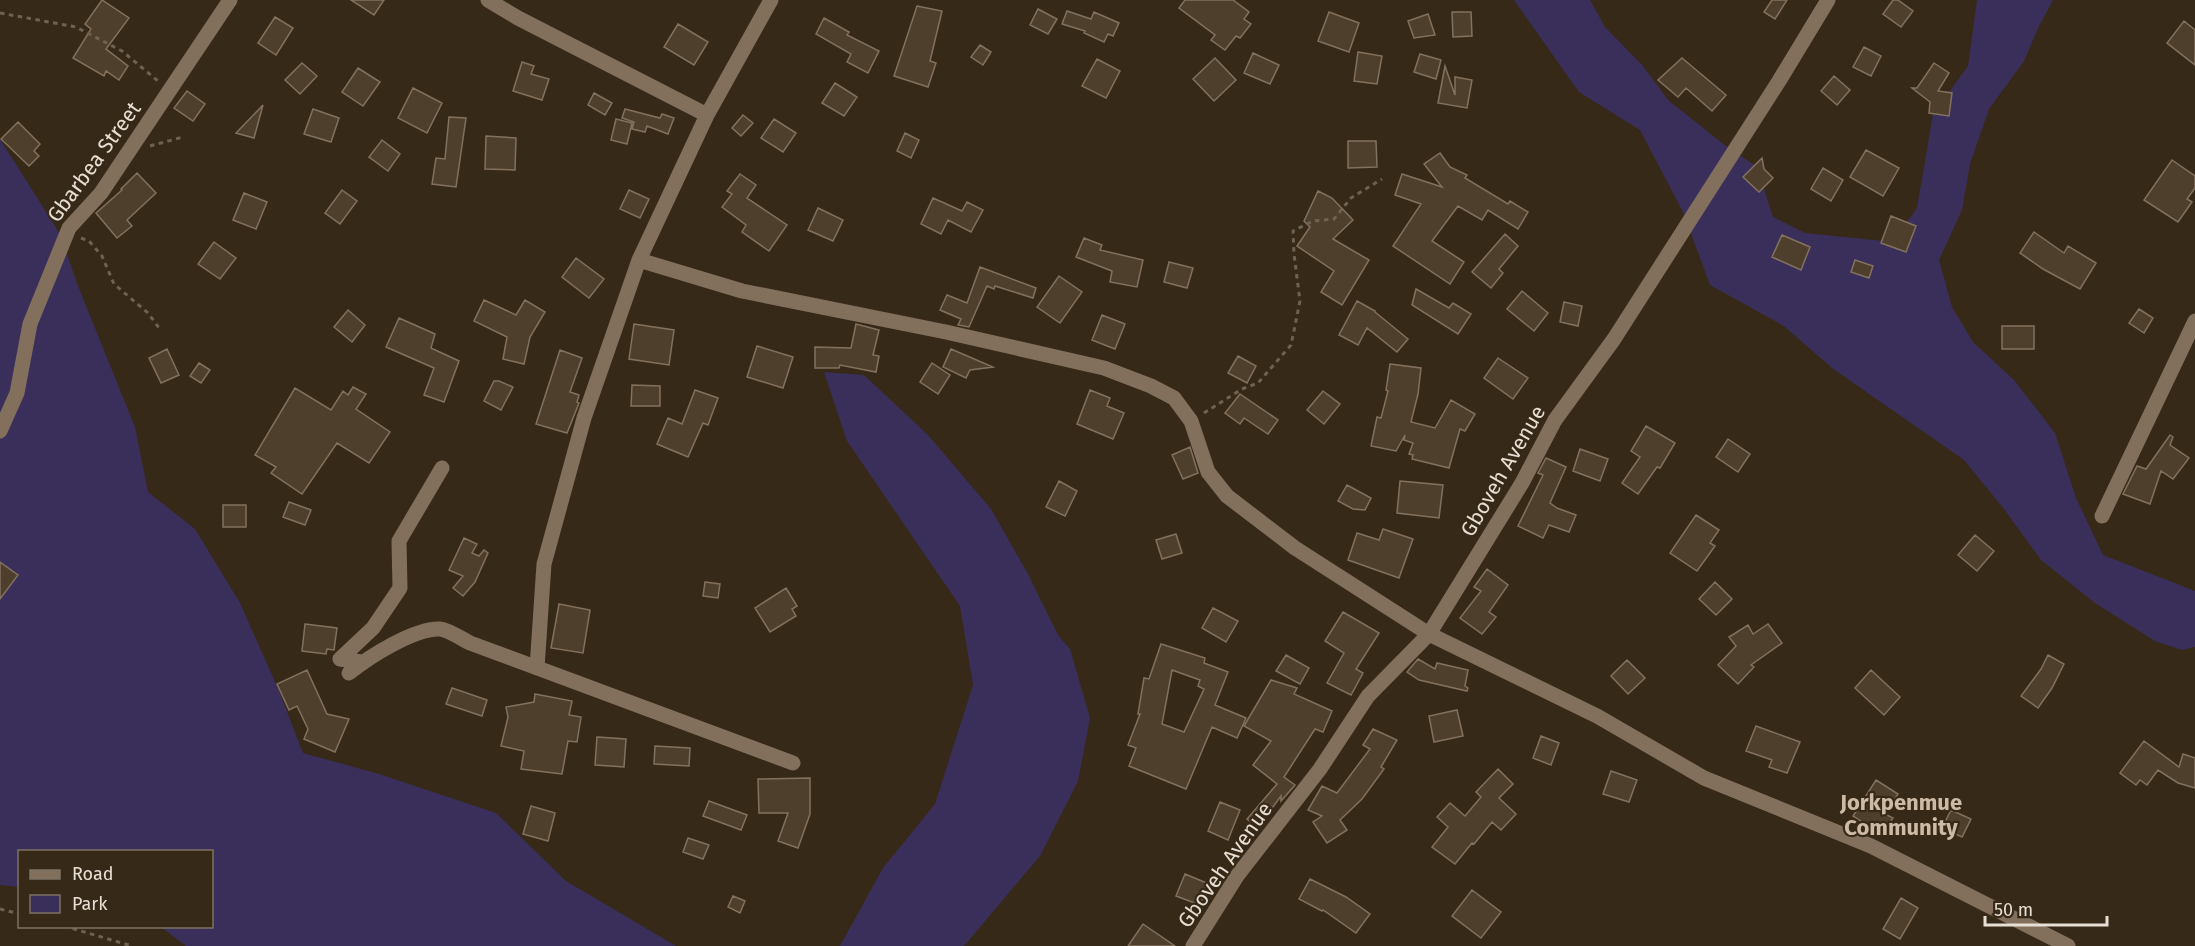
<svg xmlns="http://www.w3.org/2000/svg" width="2195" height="946" viewBox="0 0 2195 946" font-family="'Fira Sans',sans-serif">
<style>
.green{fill:#3a2f5b}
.building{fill:#4e3f2c;stroke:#82715d;stroke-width:1.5;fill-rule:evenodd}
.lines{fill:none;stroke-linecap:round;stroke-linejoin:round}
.path{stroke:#6e6252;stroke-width:3;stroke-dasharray:4.5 4.5;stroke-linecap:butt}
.minor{stroke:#82705d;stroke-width:15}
.labels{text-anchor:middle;stroke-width:4.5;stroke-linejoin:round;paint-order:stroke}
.street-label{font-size:21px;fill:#e8dfd4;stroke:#372917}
.neighbourhood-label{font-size:22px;font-weight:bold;fill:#cebba6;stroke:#372917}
</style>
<rect width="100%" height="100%" fill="#372917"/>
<path class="green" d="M 1514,0 L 1590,0 L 1605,27 L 1643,66 L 1668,100 L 1722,143 L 1757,167 L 1773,217 L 1805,233 L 1893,242 L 1917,208 L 1933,114 L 1968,66 L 1977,0 L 2053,0 L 2039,26 L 2024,61 L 1989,109 L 1970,164 L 1962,210 L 1939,260 L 1952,307 L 1973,342 L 2014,380 L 2055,433 L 2076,498 L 2103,555 L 2195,591 L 2195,647 L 2182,650 L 2155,641 L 2095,603 L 2041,560 L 2004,509 L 1964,460 L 1832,368 L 1784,326 L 1710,285 L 1683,212 L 1640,130 L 1579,92 Z
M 0,139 L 60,234 L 78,286 L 135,427 L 148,492 L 195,529 L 240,603 L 279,691 L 303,753 L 379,774 L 496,813 L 566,881 L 676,946 L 186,946 L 161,927 L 212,926 L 212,852 L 20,852 L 19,887 L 0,885 Z
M 824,372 L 864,375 L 928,435 L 991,509 L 1028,574 L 1058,635 L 1070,649 L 1090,718 L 1078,781 L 1040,856 L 964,946 L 840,946 L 883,868 L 935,804 L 973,685 L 960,606 L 847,441 Z"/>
<path class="building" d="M 102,0 L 129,18 L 106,49 L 128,66 L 119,80 L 106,71 L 104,76 L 73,58 L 91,29 L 85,24 Z
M 351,0 L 384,0 L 374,15 Z
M 1185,0 L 1233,0 L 1249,12 L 1244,19 L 1251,24 L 1240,38 L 1236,36 L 1225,50 L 1211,40 L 1215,35 L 1179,8 Z
M 1772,0 L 1787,0 L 1775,19 L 1764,12 Z
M 1893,0 L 1898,0 L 1913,11 L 1901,27 L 1883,14 Z
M 917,6 L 942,11 L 930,61 L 936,63 L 928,87 L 894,76 Z
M 1038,9 L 1057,19 L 1048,34 L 1030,25 Z
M 1067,11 L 1091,19 L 1094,12 L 1119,23 L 1113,36 L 1108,34 L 1104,42 L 1084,33 L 1085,31 L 1062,24 Z
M 1329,12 L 1359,23 L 1349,52 L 1318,41 Z
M 1452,12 L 1471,12 L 1472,36 L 1453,37 Z
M 1428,14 L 1435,35 L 1414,38 L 1408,21 Z
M 275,17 L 293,28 L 276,55 L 258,43 Z
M 824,18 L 849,32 L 847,35 L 879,51 L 868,73 L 847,62 L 851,54 L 816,34 Z
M 2184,21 L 2195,30 L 2195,65 L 2167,43 Z
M 678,24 L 708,42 L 694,65 L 664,47 Z
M 980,45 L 991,52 L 983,65 L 971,57 Z
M 1864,47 L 1881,56 L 1871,76 L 1853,67 Z
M 1358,52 L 1382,56 L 1377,84 L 1354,81 Z
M 1253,53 L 1279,65 L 1270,84 L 1244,73 Z
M 1420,54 L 1441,60 L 1436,79 L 1414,72 Z
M 1215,58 L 1236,80 L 1214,101 L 1193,79 Z
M 1682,58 L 1726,95 L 1712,111 L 1686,88 L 1678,97 L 1658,80 Z
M 1097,59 L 1120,71 L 1106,98 L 1082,86 Z
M 522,62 L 534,66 L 531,74 L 549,79 L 542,100 L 513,91 Z
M 302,63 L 317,76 L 300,94 L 285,80 Z
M 1934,63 L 1949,73 L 1938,91 L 1952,93 L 1949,116 L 1929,113 L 1930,102 L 1912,88 L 1917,88 Z
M 1445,66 L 1455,95 L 1455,77 L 1472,80 L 1467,108 L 1438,103 Z
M 358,68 L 380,82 L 363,106 L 342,92 Z
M 1834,76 L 1850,90 L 1837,105 L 1821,91 Z
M 835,83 L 857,97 L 844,116 L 822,103 Z
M 413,88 L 442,103 L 427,133 L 398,118 Z
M 187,91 L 205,104 L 193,121 L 174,108 Z
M 594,93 L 612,103 L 605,115 L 588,105 Z
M 263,105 L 254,138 L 236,133 Z
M 313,109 L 339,118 L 331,142 L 304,134 Z
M 625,109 L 660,118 L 662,114 L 674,118 L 668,134 L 647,126 L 645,132 L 632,129 L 634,122 L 622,118 Z
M 743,115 L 753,123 L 741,136 L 732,128 Z
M 449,117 L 466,118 L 456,187 L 432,184 L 436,158 L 445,159 Z
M 616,119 L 632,123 L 627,144 L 611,140 Z
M 774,119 L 796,133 L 783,152 L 761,138 Z
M 18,122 L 40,144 L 34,151 L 39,156 L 29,166 L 1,139 Z
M 905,133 L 919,140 L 911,158 L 897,151 Z
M 486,136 L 516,138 L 515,170 L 485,169 Z
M 382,140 L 400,154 L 388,171 L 369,157 Z
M 1348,141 L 1376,141 L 1377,167 L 1348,168 Z
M 1866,150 L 1899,168 L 1883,196 L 1850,177 Z
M 1440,153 L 1450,167 L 1467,175 L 1465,178 L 1508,204 L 1510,201 L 1528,212 L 1518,229 L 1488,210 L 1482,220 L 1458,206 L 1432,241 L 1464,262 L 1450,284 L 1393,246 L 1421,204 L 1395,195 L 1402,174 L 1442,187 L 1424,164 Z
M 1762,158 L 1764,169 L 1773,178 L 1759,192 L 1743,177 Z
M 2172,160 L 2195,176 L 2195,188 L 2187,199 L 2192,202 L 2178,222 L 2144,200 Z
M 1823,168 L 1843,180 L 1831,201 L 1811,189 Z
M 137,173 L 156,193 L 127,220 L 132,226 L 117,238 L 96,213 L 122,190 L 121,189 Z
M 740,174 L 756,185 L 747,198 L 787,225 L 769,251 L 742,232 L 746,225 L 722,207 L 732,194 L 727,191 Z
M 342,190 L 357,201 L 340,224 L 325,213 Z
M 629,190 L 649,199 L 640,218 L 620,209 Z
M 1318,191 L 1332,198 L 1353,220 L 1333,239 L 1369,260 L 1342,305 L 1321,292 L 1334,271 L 1297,246 L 1310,227 L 1304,221 Z
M 244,193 L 267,202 L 256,229 L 233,220 Z
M 933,198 L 962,211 L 967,202 L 983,210 L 971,232 L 948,220 L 941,234 L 921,224 Z
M 818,208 L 843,220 L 833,241 L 808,230 Z
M 1891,216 L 1916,226 L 1906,252 L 1881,243 Z
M 2034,232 L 2064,253 L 2068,246 L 2096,263 L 2080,289 L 2043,269 L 2020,253 Z
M 1505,234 L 1518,246 L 1499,269 L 1503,273 L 1491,288 L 1472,272 Z
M 1782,235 L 1810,247 L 1801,270 L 1772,257 Z
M 1084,238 L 1102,245 L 1100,250 L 1143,260 L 1137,287 L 1110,282 L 1112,271 L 1076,257 Z
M 214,242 L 236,258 L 220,279 L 198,264 Z
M 576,258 L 604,279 L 589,298 L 562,277 Z
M 1855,260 L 1873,266 L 1869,278 L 1851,272 Z
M 1169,262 L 1193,268 L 1187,288 L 1164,282 Z
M 980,267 L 1036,288 L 1033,298 L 995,286 L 994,289 L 987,286 L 969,327 L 958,325 L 961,319 L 940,310 L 947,295 L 967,303 Z
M 1059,276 L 1082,292 L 1060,323 L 1037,307 Z
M 1416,289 L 1449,308 L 1453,303 L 1471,314 L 1458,334 L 1412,305 Z
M 1522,291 L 1548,313 L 1534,331 L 1507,309 Z
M 484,300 L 516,315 L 525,300 L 545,312 L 530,337 L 524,364 L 503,359 L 507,337 L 474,321 Z
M 1357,301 L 1375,311 L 1375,312 L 1408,339 L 1397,352 L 1367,328 L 1358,345 L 1339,335 Z
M 1564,302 L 1582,306 L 1578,326 L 1560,322 Z
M 2139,309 L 2153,318 L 2144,333 L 2129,323 Z
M 348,310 L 365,325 L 352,342 L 334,327 Z
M 1102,315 L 1125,324 L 1115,349 L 1092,340 Z
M 399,318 L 435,334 L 431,348 L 459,361 L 444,402 L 424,395 L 434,368 L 386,347 Z
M 634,324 L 674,330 L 669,365 L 629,359 Z
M 856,324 L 879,330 L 873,355 L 879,356 L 876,372 L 840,365 L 839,368 L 815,368 L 815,347 L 851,348 Z
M 2002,326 L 2034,326 L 2034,349 L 2002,349 Z
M 757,346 L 793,357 L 783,388 L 747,377 Z
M 167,349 L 179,375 L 161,383 L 149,358 Z
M 951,349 L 993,367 L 970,370 L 966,378 L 943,367 Z
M 560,350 L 582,358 L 570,392 L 579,395 L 577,402 L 579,403 L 567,433 L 536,424 Z
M 1238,356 L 1256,366 L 1247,383 L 1228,373 Z
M 1498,358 L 1528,378 L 1513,399 L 1484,378 Z
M 199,363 L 210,370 L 201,383 L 190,376 Z
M 932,363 L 950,375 L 938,394 L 920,382 Z
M 1390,364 L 1421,368 L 1418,394 L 1411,422 L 1435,428 L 1451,400 L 1475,414 L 1465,431 L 1460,429 L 1449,468 L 1412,459 L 1413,455 L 1409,454 L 1413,443 L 1404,440 L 1405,435 L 1396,451 L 1371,446 L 1377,417 L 1381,418 L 1388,391 L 1386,390 Z
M 494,381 L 499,381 L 513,387 L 501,410 L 484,401 Z
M 632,385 L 660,386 L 660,406 L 631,406 Z
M 353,387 L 366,394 L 356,409 L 390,432 L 369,463 L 337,443 L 302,494 L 271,473 L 276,467 L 255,455 L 295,388 L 331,410 L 343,391 L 348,395 Z
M 695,390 L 718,398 L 708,425 L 703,423 L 688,457 L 657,444 L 668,418 L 682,424 Z
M 1090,390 L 1110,398 L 1107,406 L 1124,413 L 1113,439 L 1077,424 Z
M 1323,391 L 1340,404 L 1324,424 L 1307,410 Z
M 1240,394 L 1278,420 L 1268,434 L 1244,418 L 1240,424 L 1225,413 Z
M 1646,426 L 1675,443 L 1660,468 L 1657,467 L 1638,494 L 1622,483 L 1640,457 L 1631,451 Z
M 2170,435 L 2173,437 L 2170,445 L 2189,458 L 2173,479 L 2161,471 L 2150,504 L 2123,494 L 2137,466 L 2146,469 Z
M 1728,439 L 1750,454 L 1738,472 L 1716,457 Z
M 1190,447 L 1198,473 L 1183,479 L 1172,455 Z
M 1580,449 L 1608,459 L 1600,481 L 1573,471 Z
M 1546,458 L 1566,467 L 1550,503 L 1557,508 L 1576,515 L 1569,532 L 1549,525 L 1543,538 L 1518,526 L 1543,475 L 1538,473 Z
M 1059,481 L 1077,491 L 1065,516 L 1046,507 Z
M 1400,481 L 1443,485 L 1439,518 L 1397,513 Z
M 1347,485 L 1371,498 L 1365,510 L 1353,509 L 1338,501 Z
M 289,502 L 311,510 L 305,525 L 283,517 Z
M 223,505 L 246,505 L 246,527 L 223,527 Z
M 1696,515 L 1719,530 L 1710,543 L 1715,546 L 1697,571 L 1670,553 Z
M 1383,529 L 1413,539 L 1399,578 L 1348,560 L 1357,533 L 1379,540 Z
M 1176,534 L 1182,553 L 1162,559 L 1156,540 Z
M 1975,535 L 1994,551 L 1977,571 L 1958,555 Z
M 464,538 L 477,544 L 472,553 L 479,556 L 484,550 L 488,553 L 475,582 L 463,596 L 453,588 L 463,576 L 449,570 Z
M 0,562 L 18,575 L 0,599 Z
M 1487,569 L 1508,585 L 1489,612 L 1496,617 L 1482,634 L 1460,618 L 1481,591 L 1474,587 Z
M 705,582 L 720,584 L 718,598 L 703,596 Z
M 1715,582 L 1732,599 L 1716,615 L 1699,599 Z
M 786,588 L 797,606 L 792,609 L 796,616 L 770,632 L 755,608 Z
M 559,604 L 590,610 L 583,653 L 551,648 Z
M 1213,608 L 1238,621 L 1226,642 L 1202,628 Z
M 1343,612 L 1379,633 L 1356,669 L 1363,673 L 1351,695 L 1327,683 L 1344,653 L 1325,641 Z
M 305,624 L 337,628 L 334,650 L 327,649 L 326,654 L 302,651 Z
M 1768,624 L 1782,643 L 1751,665 L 1754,667 L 1738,684 L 1718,665 L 1736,646 L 1729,637 L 1748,625 L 1753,634 Z
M 1161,644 L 1205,658 L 1204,663 L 1228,672 L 1215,705 L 1246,718 L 1237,738 L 1212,727 L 1186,789 L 1129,766 L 1136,748 L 1128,745 L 1140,714 L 1138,714 L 1144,678 L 1149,679 ZM 1172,670 L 1200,680 L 1198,686 L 1204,689 L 1184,732 L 1162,724 Z
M 1286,655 L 1309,668 L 1300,684 L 1276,671 Z
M 2048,655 L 2064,664 L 2052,688 L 2038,708 L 2021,696 L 2041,669 Z
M 1418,659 L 1435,669 L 1437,663 L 1468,670 L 1465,686 L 1468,688 L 1467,691 L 1419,680 L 1407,672 Z
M 1627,660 L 1645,678 L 1628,694 L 1611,676 Z
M 307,670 L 327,714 L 349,719 L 335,752 L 304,739 L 308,729 L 297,706 L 289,710 L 277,684 Z
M 1871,670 L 1900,697 L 1884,715 L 1855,688 Z
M 1271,680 L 1297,688 L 1294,694 L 1332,711 L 1323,732 L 1315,729 L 1284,777 L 1295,785 L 1281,801 L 1281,796 L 1258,827 L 1247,819 L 1277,784 L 1253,765 L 1271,741 L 1244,726 Z
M 452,688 L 487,700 L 482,716 L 446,704 Z
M 535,694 L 572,701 L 569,715 L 581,717 L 577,742 L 568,741 L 562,774 L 521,769 L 524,751 L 501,746 L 508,717 L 506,707 L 534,702 Z
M 1457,710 L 1463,736 L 1434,742 L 1429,716 Z
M 1756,726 L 1800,742 L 1787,773 L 1769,767 L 1772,760 L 1746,751 Z
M 1373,729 L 1397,740 L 1381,767 L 1384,769 L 1362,799 L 1340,820 L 1347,830 L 1327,843 L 1313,822 L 1322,816 L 1308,810 L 1322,786 L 1337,793 L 1370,749 L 1363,745 Z
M 1541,736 L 1559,743 L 1551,765 L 1533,758 Z
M 597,737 L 626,739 L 624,767 L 595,765 Z
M 2144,741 L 2179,767 L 2183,754 L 2195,758 L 2195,788 L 2178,783 L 2158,770 L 2147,785 L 2140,780 L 2136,785 L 2120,773 Z
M 655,746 L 690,748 L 689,766 L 654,764 Z
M 1498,769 L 1513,784 L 1499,798 L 1516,814 L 1501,830 L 1492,822 L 1474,844 L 1472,843 L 1455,864 L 1432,847 L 1448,827 L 1437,817 L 1450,803 L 1465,816 L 1481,797 L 1476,792 Z
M 1611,771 L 1637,780 L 1629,802 L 1603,794 Z
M 810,778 L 810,814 L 798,848 L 778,841 L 788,813 L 759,813 L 758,779 Z
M 1876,780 L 1898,794 L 1885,814 L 1893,818 L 1882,835 L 1853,816 Z
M 709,801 L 747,815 L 741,830 L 703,816 Z
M 1220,802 L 1240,810 L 1228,840 L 1208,831 Z
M 531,806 L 555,813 L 548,841 L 523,834 Z
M 1951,810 L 1971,819 L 1962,837 L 1942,828 Z
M 688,838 L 709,845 L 703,859 L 683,852 Z
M 1185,874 L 1209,884 L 1200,905 L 1176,896 Z
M 1310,879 L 1346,897 L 1370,914 L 1356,933 L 1323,910 L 1322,911 L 1299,899 Z
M 1472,890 L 1501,912 L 1481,938 L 1452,916 Z
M 733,896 L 745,901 L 740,913 L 728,907 Z
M 1901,898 L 1918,908 L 1900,939 L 1883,929 Z
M 1143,924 L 1175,946 L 1128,946 Z"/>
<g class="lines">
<path class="path" d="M 0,13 L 76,27 L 122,51 L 158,81
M 150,146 L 183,137
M 81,238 L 89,241 L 102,256 L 114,284 L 148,313 L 159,328
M 1204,413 L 1242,389 L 1258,383 L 1291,345 L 1300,301 L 1294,254 L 1293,231 L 1313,221 L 1334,219 L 1351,198 L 1382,179
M 0,909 L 20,914
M 64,926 L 132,946"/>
<path class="minor" d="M 488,0 L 518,18 L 707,115
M 639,260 L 742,291 L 946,332 L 1104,368 L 1151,386 L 1174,398 L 1191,421 L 1208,472 L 1227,496 L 1295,548 L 1429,634 L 1597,716 L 1704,778 L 1871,846 L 2068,946
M 0,431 L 17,393 L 30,324 L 69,228 L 101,193 L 230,0
M 2102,516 L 2195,321
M 362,662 L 340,659 L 373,628 L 400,588 L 399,541 L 442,468
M 537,668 L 544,564 L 584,418 L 639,260 L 707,115 L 771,0
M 349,673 C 369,657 414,628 440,629 C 449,630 462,639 470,643 L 793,763
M 1193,946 L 1237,876 L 1320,769 L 1368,696 L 1429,634 L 1522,483 L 1555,420 L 1614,339 L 1779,81 L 1828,0"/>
</g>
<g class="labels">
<g class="street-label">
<text transform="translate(94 162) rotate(-54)" y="7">Gbarbea Street</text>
<text transform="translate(1503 471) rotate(-60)" y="7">Gboveh Avenue</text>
<text transform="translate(1225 865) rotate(-55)" y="7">Gboveh Avenue</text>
</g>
<g class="neighbourhood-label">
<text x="1901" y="810">Jorkpenmue<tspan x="1901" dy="25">Community</tspan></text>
</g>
</g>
<rect x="18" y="850" width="195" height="78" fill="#372917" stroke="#7e7263" stroke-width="1.5"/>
<rect x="30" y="870" width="30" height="9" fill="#82705d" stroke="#7e7263" stroke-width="1.5"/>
<text x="72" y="880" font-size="18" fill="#e8dfd4">Road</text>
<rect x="30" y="895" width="30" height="18" fill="#3a2f5b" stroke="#7e7263" stroke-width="1.5"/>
<text x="72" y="910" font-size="18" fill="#e8dfd4">Park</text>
<path d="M1985 916v9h122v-9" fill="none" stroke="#e8dfd4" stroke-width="3"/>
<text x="1994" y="916" font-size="18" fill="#e8dfd4" stroke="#372917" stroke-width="4.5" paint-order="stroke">50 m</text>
</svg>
